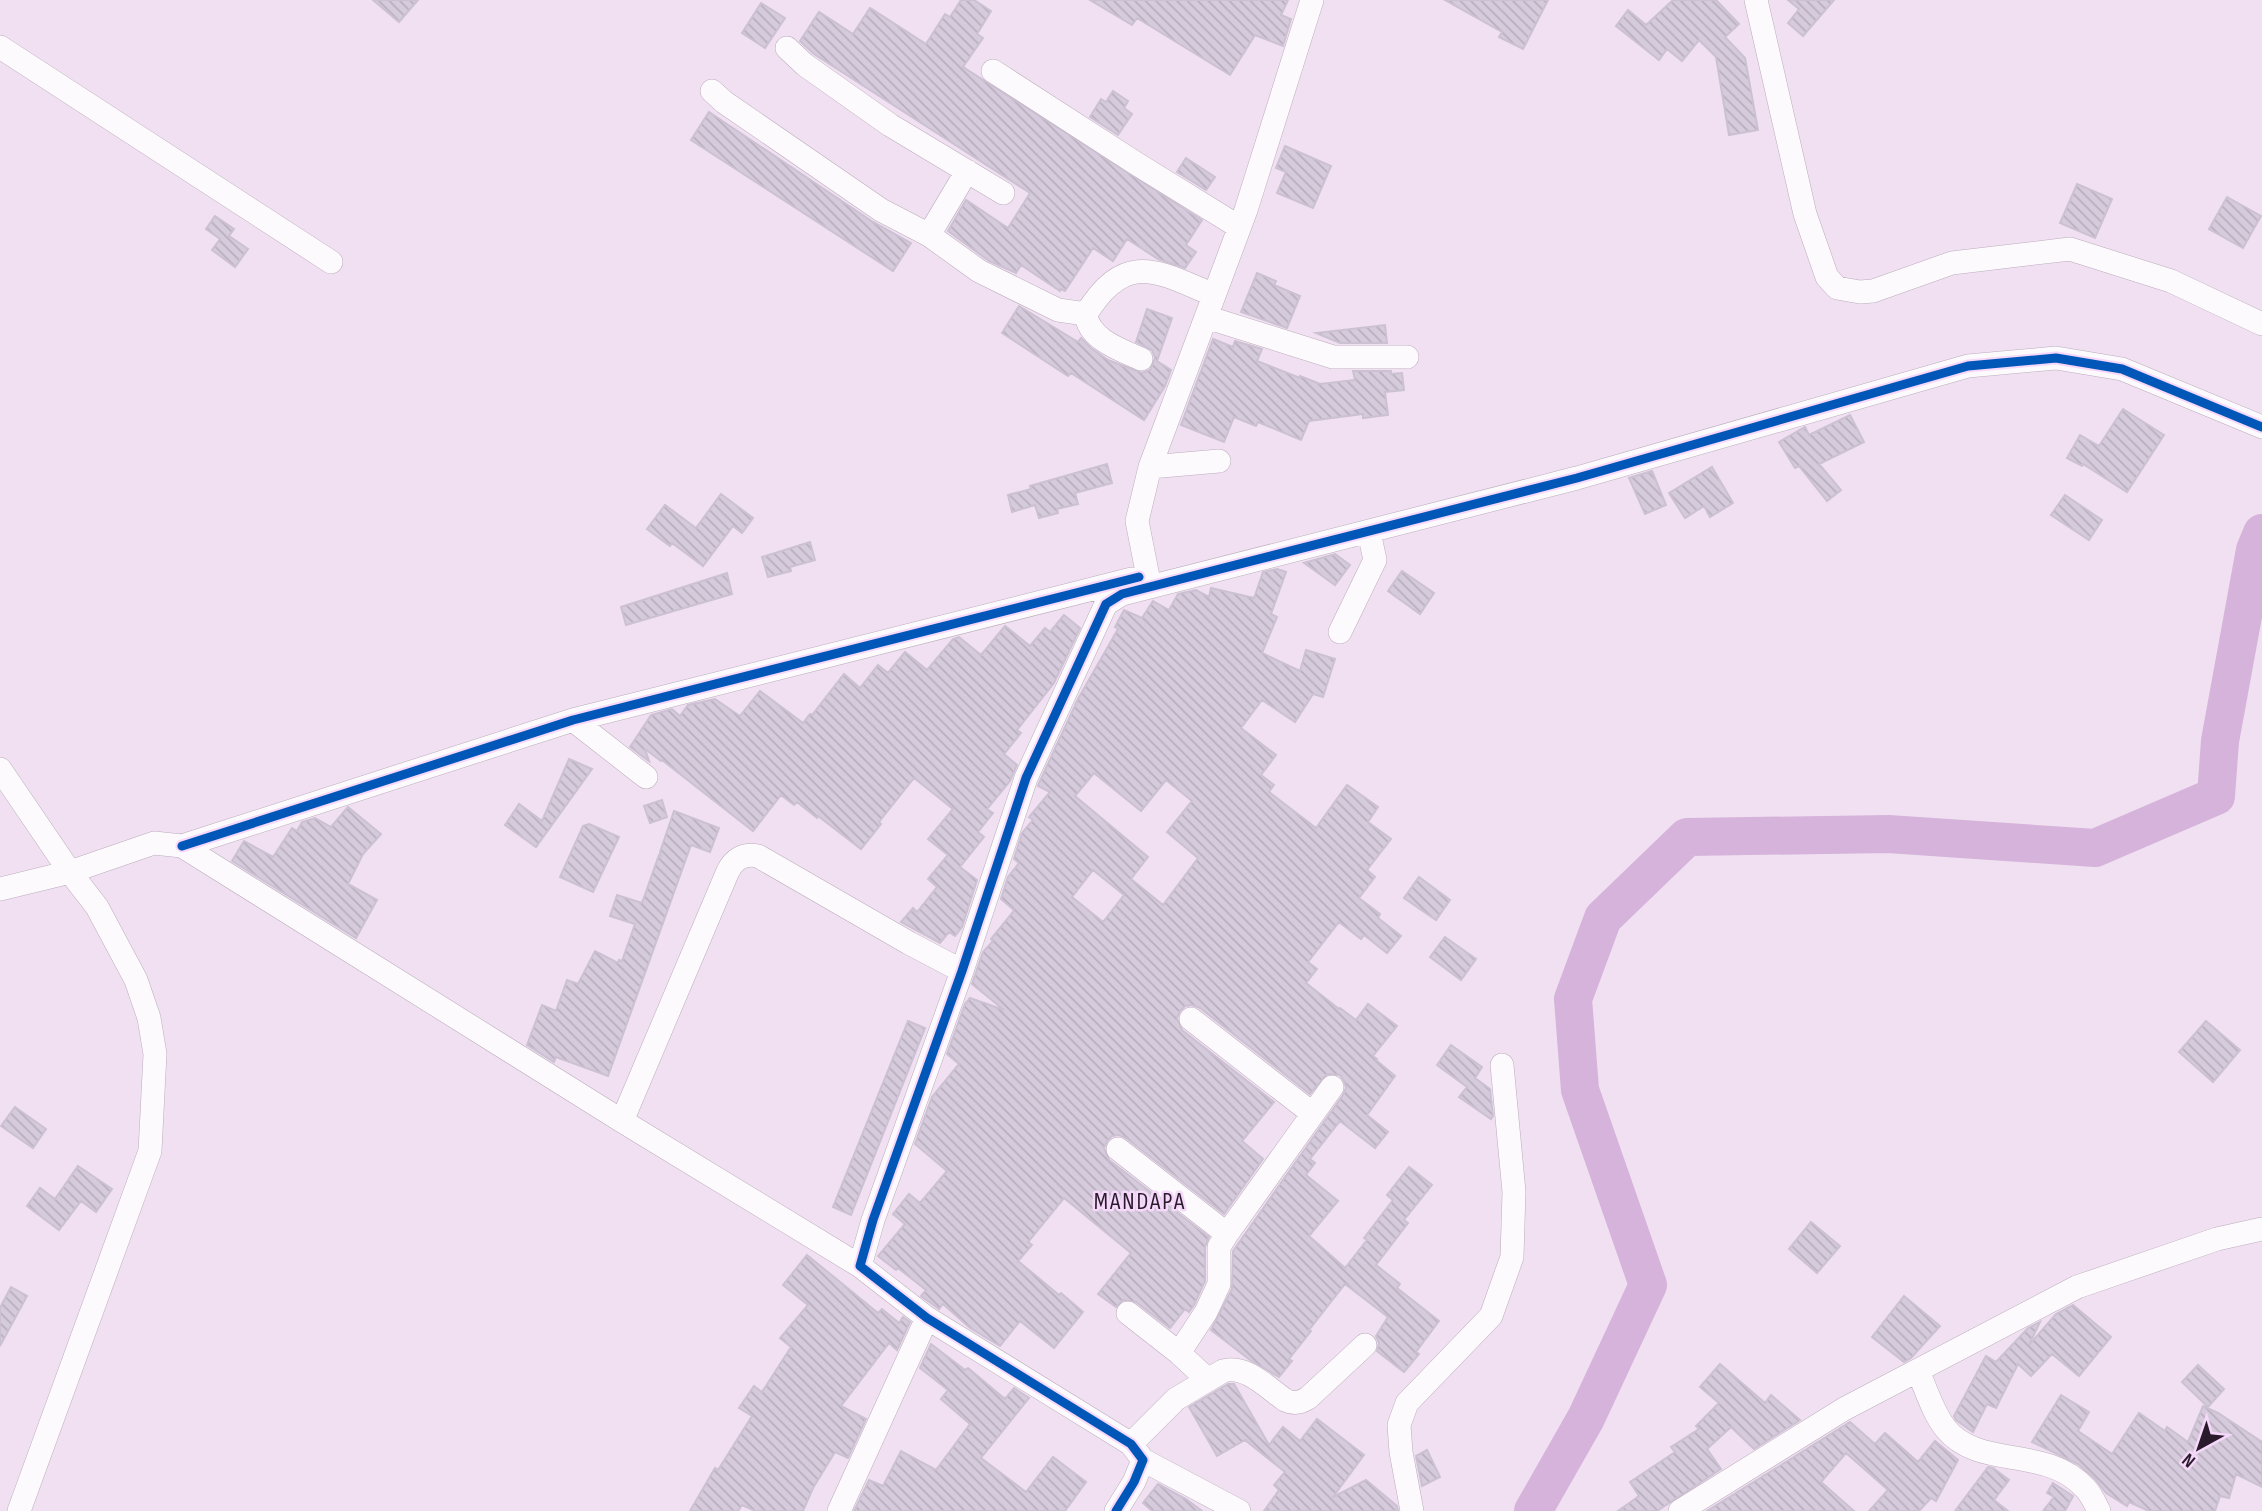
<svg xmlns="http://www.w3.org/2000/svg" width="2262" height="1511" viewBox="0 0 2262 1511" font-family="'Sofia Sans Condensed',sans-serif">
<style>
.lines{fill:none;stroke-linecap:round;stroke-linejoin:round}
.river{stroke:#d5b3da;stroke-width:38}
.building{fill:url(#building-back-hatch);stroke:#ccc1d2;stroke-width:2;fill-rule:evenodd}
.minor-casing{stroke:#bbadbc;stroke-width:24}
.minor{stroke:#fdfafd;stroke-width:23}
.cycleway-casing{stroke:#f6d8fa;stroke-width:13}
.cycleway{stroke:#0057b8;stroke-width:9}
.labels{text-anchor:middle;stroke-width:5;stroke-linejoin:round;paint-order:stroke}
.quarter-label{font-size:24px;letter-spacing:2px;fill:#291b2b;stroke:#f6d8fa}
</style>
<defs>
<pattern id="building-back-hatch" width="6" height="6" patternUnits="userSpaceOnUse" patternTransform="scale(1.75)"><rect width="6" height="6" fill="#d6cbdc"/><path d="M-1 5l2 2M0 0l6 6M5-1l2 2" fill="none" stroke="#b8aebd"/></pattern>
</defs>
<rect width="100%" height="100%" fill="#f0e0f2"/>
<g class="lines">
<path class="river" d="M 1533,1511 L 1586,1418 L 1648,1285 L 1580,1090 L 1573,999 L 1603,918 L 1687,837 L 1888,834 L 2095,848 L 2216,796 L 2220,741 L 2255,550 L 2262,533"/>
</g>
<path class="building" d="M 373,0 L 418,0 L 399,22 Z
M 961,0 L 974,0 L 991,11 L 977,34 L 983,38 L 963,67 L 1202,220 L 1186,245 L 1196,252 L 1185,268 L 1158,259 L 1127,239 L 1113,261 L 1093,248 L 1065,291 L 1061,289 L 1060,291 L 1021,265 L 1016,273 L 989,261 L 948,231 L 966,200 L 1008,228 L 1030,193 L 814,54 L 800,41 L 819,12 L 853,34 L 870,8 L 926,44 L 945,14 L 950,17 Z
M 1090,0 L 1288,0 L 1281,15 L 1291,19 L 1283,46 L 1255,35 L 1230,75 L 1137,18 L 1132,25 Z
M 1445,0 L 1548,0 L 1523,49 L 1499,37 L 1502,32 Z
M 1673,0 L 1716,0 L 1739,24 L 1725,37 L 1745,58 L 1758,130 L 1729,135 L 1716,57 L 1699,40 L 1682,61 L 1667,49 L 1659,60 L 1616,26 L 1628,10 L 1646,25 Z
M 1788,0 L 1834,0 L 1803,36 L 1788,23 L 1799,9 Z
M 761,3 L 785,18 L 765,48 L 742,33 Z
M 1113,91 L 1128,101 L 1124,108 L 1132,114 L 1118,135 L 1090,117 L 1101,99 L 1106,102 Z
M 709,112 L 873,222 L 911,243 L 893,271 L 691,140 Z
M 1285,146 L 1331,166 L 1313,208 L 1277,193 L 1286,172 L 1276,168 Z
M 1186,158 L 1215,177 L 1206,190 L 1177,172 Z
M 2077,184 L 2112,199 L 2095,238 L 2060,223 Z
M 2227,197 L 2261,216 L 2243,248 L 2209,229 Z
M 215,216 L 234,229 L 229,236 L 248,249 L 235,267 L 212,250 L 220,239 L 206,229 Z
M 1257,273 L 1276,281 L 1274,285 L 1300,296 L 1287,328 L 1241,312 Z
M 1019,306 L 1078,342 L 1081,338 L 1091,348 L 1108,360 L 1142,373 L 1150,370 L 1155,358 L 1152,350 L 1136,342 L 1147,309 L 1172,318 L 1157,361 L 1171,370 L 1165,386 L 1144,420 L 1071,373 L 1068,376 L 1002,333 Z
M 1385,325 L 1387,343 L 1340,343 L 1316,333 Z
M 1213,339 L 1233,347 L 1235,341 L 1262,349 L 1257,361 L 1300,378 L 1300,376 L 1320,384 L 1355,380 L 1353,371 L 1391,371 L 1391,374 L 1402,373 L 1404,390 L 1385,392 L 1388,415 L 1363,418 L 1363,414 L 1309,421 L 1301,440 L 1258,422 L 1256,426 L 1234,417 L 1224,442 L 1181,425 Z
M 2123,409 L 2164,435 L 2127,492 L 2083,464 L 2082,466 L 2067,458 L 2080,435 L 2099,446 Z
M 1850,415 L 1864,442 L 1819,464 L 1841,490 L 1827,501 L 1799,466 L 1795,468 L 1779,442 L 1805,427 L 1809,435 Z
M 1107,464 L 1112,483 L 1075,493 L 1078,504 L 1057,509 L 1058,513 L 1039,518 L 1035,505 L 1012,512 L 1008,495 L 1031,489 L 1030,486 Z
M 1712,467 L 1733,503 L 1710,517 L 1704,506 L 1685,518 L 1669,493 Z
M 1652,471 L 1666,505 L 1645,514 L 1629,478 Z
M 721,494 L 753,518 L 742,533 L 733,526 L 703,566 L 672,543 L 670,546 L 647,529 L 665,505 L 696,528 Z
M 2065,495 L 2102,520 L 2089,540 L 2051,515 Z
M 810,542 L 815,560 L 790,567 L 791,571 L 768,577 L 762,557 Z
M 1335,554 L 1350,565 L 1335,585 L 1304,563 Z
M 1277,569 L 1286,572 L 1271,614 L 1277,617 L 1262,653 L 1300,671 L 1306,650 L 1335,659 L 1323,697 L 1313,694 L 1295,722 L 1262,700 L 1241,728 L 1276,755 L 1261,775 L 1274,785 L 1269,792 L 1316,828 L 1347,785 L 1378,807 L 1368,822 L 1391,839 L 1367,870 L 1375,877 L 1359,898 L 1380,914 L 1378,918 L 1401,936 L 1387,953 L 1364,935 L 1361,939 L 1339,922 L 1308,962 L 1317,969 L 1306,983 L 1339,1009 L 1340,1008 L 1356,1020 L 1368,1004 L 1397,1026 L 1373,1056 L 1377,1059 L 1376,1060 L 1395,1076 L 1367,1115 L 1388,1132 L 1375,1148 L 1340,1121 L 1310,1159 L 1315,1163 L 1306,1175 L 1338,1201 L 1309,1236 L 1345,1268 L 1367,1240 L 1364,1238 L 1393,1200 L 1387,1195 L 1409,1167 L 1432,1185 L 1404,1220 L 1408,1223 L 1376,1265 L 1400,1284 L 1397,1288 L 1439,1321 L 1416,1352 L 1419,1354 L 1404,1372 L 1377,1351 L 1379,1343 L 1376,1336 L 1388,1317 L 1345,1284 L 1309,1330 L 1311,1331 L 1289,1359 L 1292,1361 L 1279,1377 L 1250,1360 L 1211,1330 L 1232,1289 L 1233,1251 L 1343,1095 L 1346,1088 L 1344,1081 L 1340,1075 L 1327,1074 L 1310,1094 L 1200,1008 L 1192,1005 L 1185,1006 L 1180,1011 L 1177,1018 L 1182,1030 L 1274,1102 L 1242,1141 L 1263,1159 L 1224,1214 L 1126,1138 L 1119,1135 L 1112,1136 L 1107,1141 L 1104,1148 L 1109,1160 L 1209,1237 L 1205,1247 L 1205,1281 L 1194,1305 L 1189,1312 L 1185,1309 L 1170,1328 L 1136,1302 L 1123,1300 L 1116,1307 L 1098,1294 L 1131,1253 L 1064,1198 L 1028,1242 L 1032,1245 L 1018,1261 L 1059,1295 L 1061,1293 L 1083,1312 L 1054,1348 L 1020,1321 L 1000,1346 L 970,1328 L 943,1304 L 939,1309 L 935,1306 L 921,1296 L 926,1290 L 898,1268 L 896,1270 L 878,1256 L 905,1224 L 893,1214 L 909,1194 L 920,1203 L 947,1171 L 915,1144 L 932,1097 L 959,1064 L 947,1054 L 965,1004 L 970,998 L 1004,1010 L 972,984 L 983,952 L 993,941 L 991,939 L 1013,912 L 1014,910 L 1001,899 L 1008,877 L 1019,863 L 1014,859 L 1022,833 L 1033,820 L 1029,817 L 1050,792 L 1038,786 L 1039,783 L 1078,699 L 1118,629 L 1115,627 L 1124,610 L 1142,618 L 1153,601 L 1169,610 L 1178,594 L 1196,590 L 1209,597 L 1211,588 L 1254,598 L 1263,572 ZM 1094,773 L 1141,811 L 1166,780 L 1192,801 L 1167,832 L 1198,858 L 1163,905 L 1131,879 L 1148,857 L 1075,796 ZM 1093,870 L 1124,895 L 1103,922 L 1072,897 Z
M 1402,571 L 1434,593 L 1420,614 L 1388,591 Z
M 727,573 L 732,594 L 626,625 L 621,607 Z
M 1064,615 L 1080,628 L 1054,683 L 1017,730 L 1021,733 L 1004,754 L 1017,765 L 1010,781 L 987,809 L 993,813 L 978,832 L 984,837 L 960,867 L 977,880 L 962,927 L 955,936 L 949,932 L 940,943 L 901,922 L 913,908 L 917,912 L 937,887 L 928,879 L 948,855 L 928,839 L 953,809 L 914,778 L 879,822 L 881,824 L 861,849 L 818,816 L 817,818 L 797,802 L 794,805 L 781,795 L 753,831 L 662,760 L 661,761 L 645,749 L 649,761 L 630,747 L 651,715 L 672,709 L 680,716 L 688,705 L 715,699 L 740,716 L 760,691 L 803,723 L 810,714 L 812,715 L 844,674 L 860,688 L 878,665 L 888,673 L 905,652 L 927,670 L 953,639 L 959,637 L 981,655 L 1005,626 L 1030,646 L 1045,628 L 1050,632 Z
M 569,759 L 592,769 L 536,847 L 505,825 L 519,804 L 542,821 Z
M 662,800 L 667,817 L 650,823 L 644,806 Z
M 348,807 L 381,834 L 363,854 L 348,884 L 377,900 L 356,938 L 232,861 L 244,841 L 273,857 L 292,828 L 297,831 L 302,822 L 315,818 L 331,827 Z
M 674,811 L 719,828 L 710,852 L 691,845 L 608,1076 L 556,1057 L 554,1062 L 527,1045 L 542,1005 L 556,1011 L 567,980 L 578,984 L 595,951 L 618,963 L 619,960 L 622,961 L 635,924 L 610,916 L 617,895 L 642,903 L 659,855 L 661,856 L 660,852 Z
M 589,824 L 619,837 L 593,892 L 560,877 L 583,826 Z
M 1419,877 L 1450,900 L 1436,920 L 1404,898 Z
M 1445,937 L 1476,959 L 1461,980 L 1430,957 Z
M 908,1021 L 925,1028 L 851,1215 L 833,1207 Z
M 2206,1021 L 2240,1050 L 2213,1082 L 2179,1052 Z
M 1451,1045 L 1482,1067 L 1475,1078 L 1490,1089 L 1493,1116 L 1491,1119 L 1459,1097 L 1467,1087 L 1437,1065 Z
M 15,1107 L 46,1129 L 33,1148 L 1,1126 Z
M 78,1166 L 112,1189 L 96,1212 L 81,1201 L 59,1230 L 27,1206 L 40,1188 L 55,1199 Z
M 1811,1222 L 1840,1246 L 1817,1273 L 1789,1249 Z
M 807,1255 L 878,1313 L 882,1309 L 899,1323 L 903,1317 L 910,1322 L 897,1350 L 889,1343 L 841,1406 L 866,1419 L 848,1458 L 835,1452 L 813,1488 L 803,1511 L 755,1511 L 742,1505 L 738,1511 L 690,1511 L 715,1468 L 718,1470 L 752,1416 L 739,1408 L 754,1386 L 762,1392 L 791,1347 L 780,1338 L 808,1305 L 783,1285 Z
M 11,1287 L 27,1296 L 0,1346 L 0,1308 Z
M 1904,1296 L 1940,1326 L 1911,1358 L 1904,1362 L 1872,1337 Z
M 2073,1305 L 2111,1337 L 2079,1376 L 2052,1354 L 2031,1376 L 2018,1364 L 1996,1408 L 1987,1404 L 1973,1432 L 1956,1420 L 1954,1416 L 1986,1356 L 1996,1362 L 2028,1328 L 2040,1322 L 2029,1345 L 2056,1314 Z
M 931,1344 L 965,1370 L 968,1368 L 1005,1399 L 1014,1388 L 1029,1398 L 981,1458 L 1026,1492 L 1053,1457 L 1086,1482 L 1065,1511 L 854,1511 L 869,1480 L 883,1486 L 901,1451 L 936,1470 L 970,1424 L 941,1399 L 948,1390 L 920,1368 Z
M 1720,1364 L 1765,1403 L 1771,1395 L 1800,1420 L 1754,1449 L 1731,1427 L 1707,1449 L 1721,1469 L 1657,1511 L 1618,1511 L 1639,1496 L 1630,1482 L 1675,1452 L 1671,1447 L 1699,1429 L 1696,1426 L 1719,1403 L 1700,1387 Z
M 2198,1365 L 2224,1389 L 2208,1407 L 2182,1382 Z
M 1228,1384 L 1234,1384 L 1269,1445 L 1283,1427 L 1300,1441 L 1317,1419 L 1364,1455 L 1333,1497 L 1366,1480 L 1397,1506 L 1398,1511 L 1264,1511 L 1279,1490 L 1274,1485 L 1285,1472 L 1245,1440 L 1217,1456 L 1189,1407 Z
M 2061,1395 L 2089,1412 L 2078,1431 L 2112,1454 L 2139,1413 L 2165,1431 L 2167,1427 L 2188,1442 L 2203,1406 L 2218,1413 L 2262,1442 L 2262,1487 L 2236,1474 L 2229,1498 L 2220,1496 L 2215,1511 L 2149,1511 L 2129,1502 L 2127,1506 L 2106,1493 L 2095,1479 L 2078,1464 L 2032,1442 Z
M 1850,1422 L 1875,1444 L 1885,1433 L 1918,1462 L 1935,1441 L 1958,1460 L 1936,1501 L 1931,1498 L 1919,1511 L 1869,1511 L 1888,1490 L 1846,1453 L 1821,1482 L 1854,1511 L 1707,1511 Z
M 1427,1450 L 1440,1477 L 1422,1486 L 1416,1456 Z
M 1988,1467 L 1993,1468 L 2009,1480 L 1994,1500 L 2008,1511 L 1955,1511 Z
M 2053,1483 L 2073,1496 L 2065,1511 L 2043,1511 L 2054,1497 L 2047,1493 Z
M 1158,1484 L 1186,1499 L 1202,1511 L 1152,1511 L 1143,1503 Z"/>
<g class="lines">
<g class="minor-casing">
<path id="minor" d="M 1756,0 L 1805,214 L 1827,277 L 1837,288 L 1860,292 L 1873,291 L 1952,263 L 2070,249 L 2171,281 L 2262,324
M 0,47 L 331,262
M 787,48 L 805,65 L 890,125 L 1003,193
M 993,71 L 1137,164 L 1239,227
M 712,91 L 724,102 L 881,210 L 929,235 L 979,271 L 1058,310 L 1086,314 C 1126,249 1158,272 1214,295
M 929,235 L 967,171
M 1086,314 C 1088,339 1121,350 1141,359
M 1206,317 L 1333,357 L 1407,357
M 1150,467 L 1219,461
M 1150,587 L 1137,521 L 1150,467 L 1246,210 L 1312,0
M 1340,632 L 1375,560 L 1369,532
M 573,720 L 646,777
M 0,769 L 70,872 L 97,907 L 136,980 L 149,1018 L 155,1054 L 150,1151 L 19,1511
M 182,846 L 573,720 L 1132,579
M 0,889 L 70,872 L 154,843 L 182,846 L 622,1121 L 860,1266
M 1191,1019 L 1313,1114
M 622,1121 L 728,871 C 734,859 744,853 758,856 L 909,943 L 962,971
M 1118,1149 L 1227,1234
M 1128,1313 L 1179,1353
M 1918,1371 C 1926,1389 1933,1413 1946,1429 C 1980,1470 2046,1445 2085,1488 C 2091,1494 2095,1503 2099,1511
M 1207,1379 L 1179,1353 L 1206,1312 L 1219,1284 L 1219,1247 L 1227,1234 L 1332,1087
M 1131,1444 L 1176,1399 L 1223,1371 C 1245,1364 1268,1388 1285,1400 C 1293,1404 1300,1403 1308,1398 L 1365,1345
M 1143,1460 L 1239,1511
M 839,1511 L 927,1318
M 1116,1511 L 1134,1482 L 1143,1460 L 1131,1444 L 927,1318 L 860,1266 L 873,1220 L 962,971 L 1026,778 L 1106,604 L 1122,594 L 1577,478 L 1968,366 L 2056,358 L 2122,369 L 2262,427
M 1412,1511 L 1401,1452 L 1399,1425 L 1407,1403 L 1491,1316 L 1512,1257 L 1514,1192 L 1502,1065
M 1680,1511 L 1844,1409 L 2077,1287 L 2217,1239 L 2262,1229"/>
</g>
<use href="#minor" class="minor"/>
<g class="cycleway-casing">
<path id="cycleway" d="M 182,846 L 573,720 L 1139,577
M 1116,1511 L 1134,1482 L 1143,1460 L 1131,1444 L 927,1318 L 860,1266 L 873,1220 L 962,971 L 1026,778 L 1106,604 L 1122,594 L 1577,478 L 1968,366 L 2056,358 L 2122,369 L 2262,427"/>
</g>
<use href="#cycleway" class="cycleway"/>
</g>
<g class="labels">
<g class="quarter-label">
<text x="1140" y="1209">MANDAPA</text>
</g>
</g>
<g transform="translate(2199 1448) rotate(220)" stroke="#f6d8fa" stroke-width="5" paint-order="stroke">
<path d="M0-5L12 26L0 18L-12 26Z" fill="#291b2b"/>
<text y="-10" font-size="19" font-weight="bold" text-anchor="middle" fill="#291b2b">N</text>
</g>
</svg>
